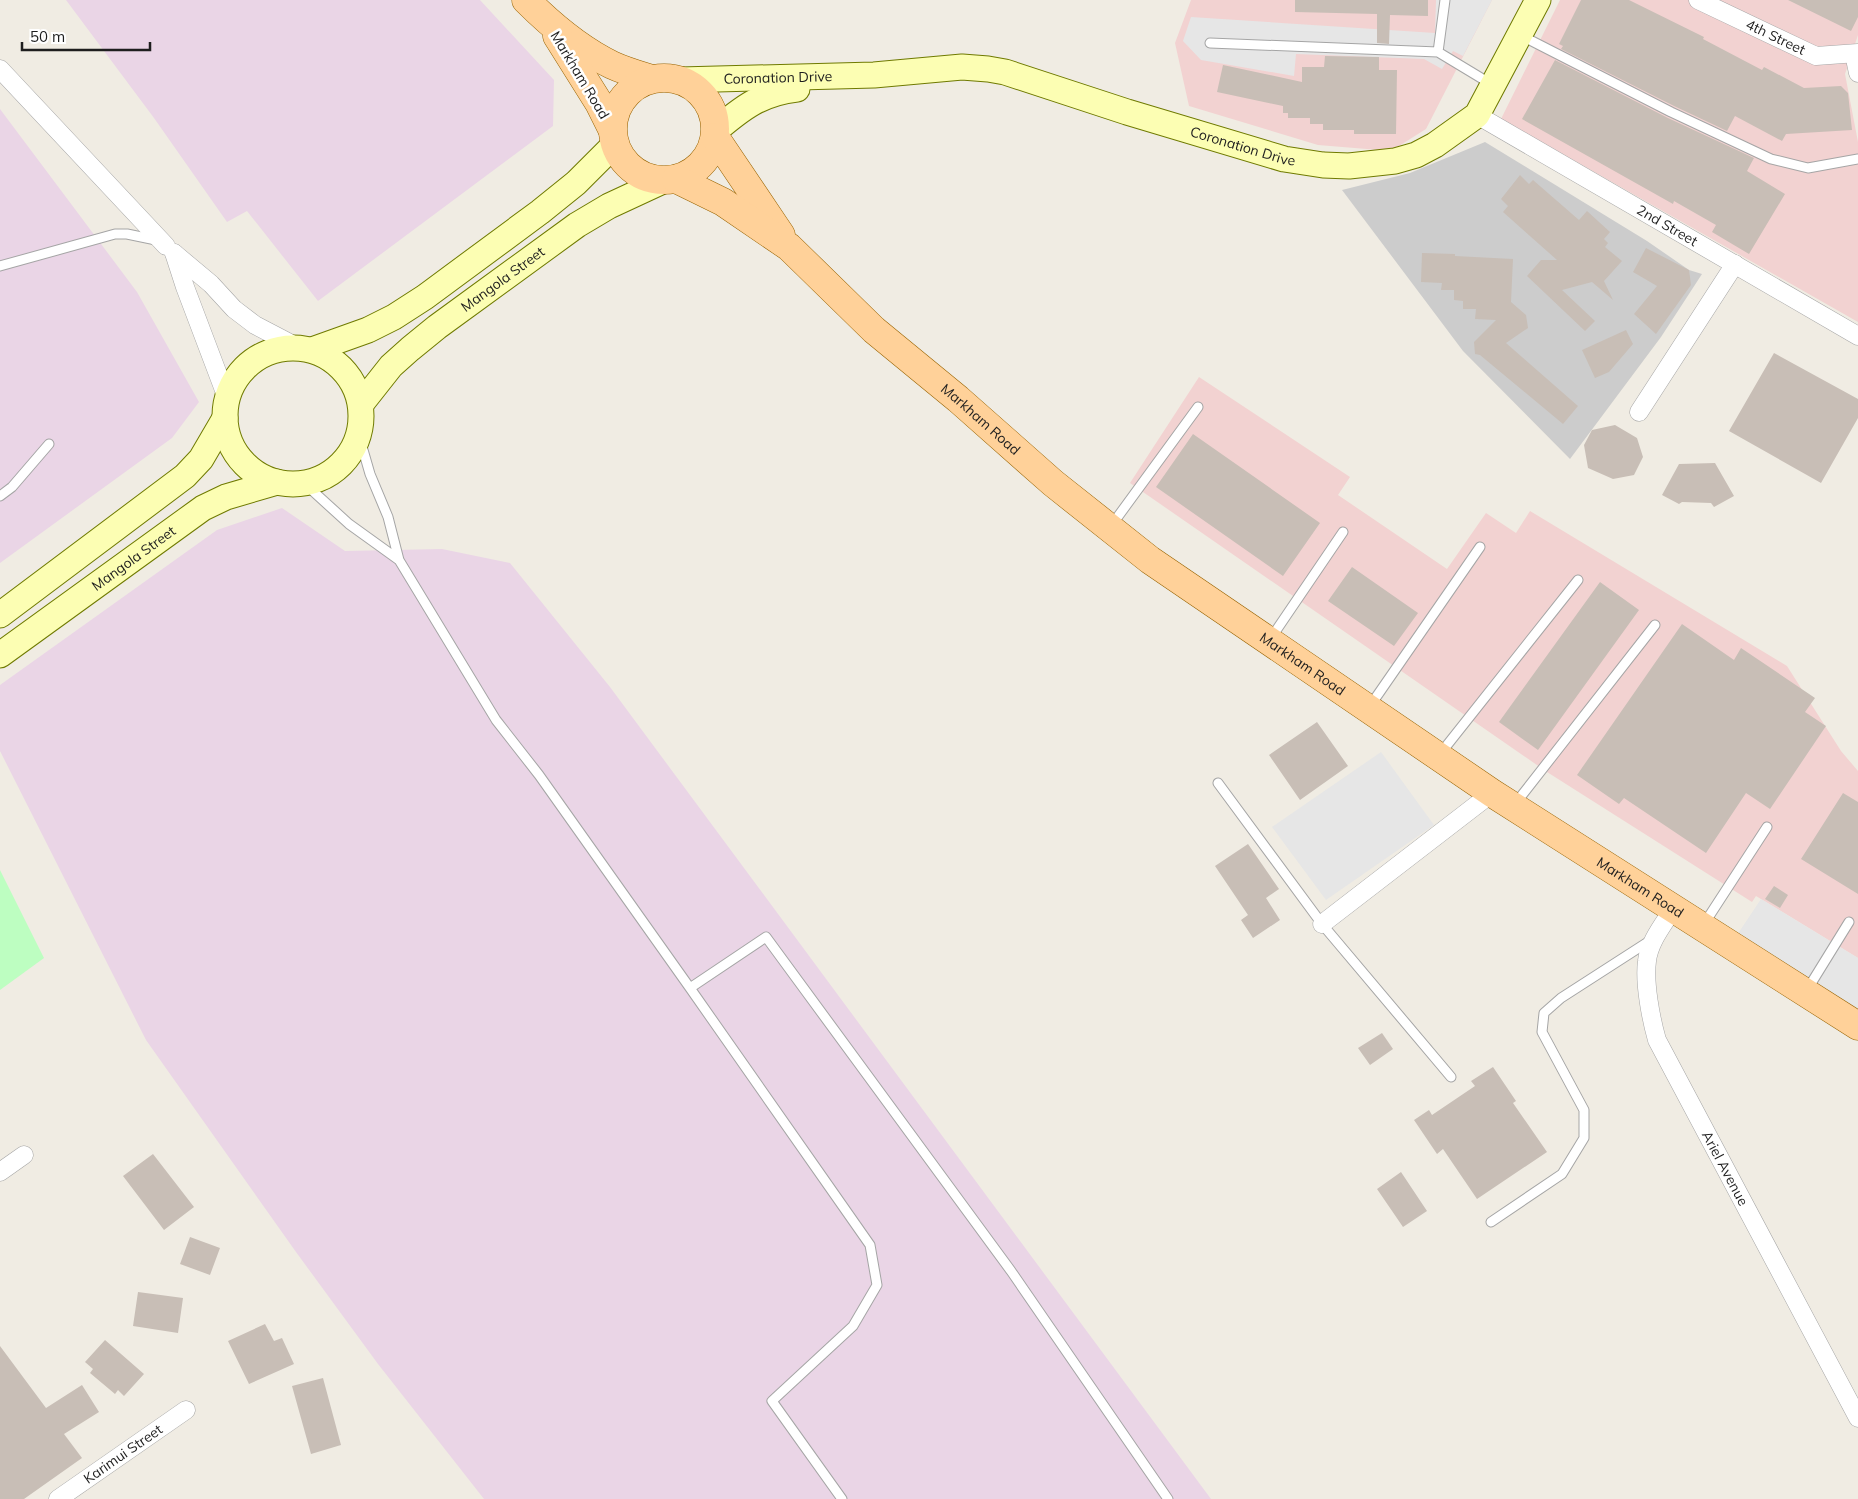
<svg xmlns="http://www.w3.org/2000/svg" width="1858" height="1499" viewBox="0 0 1858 1499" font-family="Mulish,sans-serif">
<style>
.commercial{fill:#f2d2d1}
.industrial{fill:#ead5e6}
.religious{fill:#ccc}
.park{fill:#bdfec1}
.parking{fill:#e6e6e6}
.building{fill:#c8beb6}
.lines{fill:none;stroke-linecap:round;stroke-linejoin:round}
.lane-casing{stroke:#a5a5a5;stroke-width:11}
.street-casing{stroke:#a5a5a5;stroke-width:19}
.secondary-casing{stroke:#6f7a00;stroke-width:27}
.primary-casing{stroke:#986300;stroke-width:29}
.lane{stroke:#fff;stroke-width:9}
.street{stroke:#fff;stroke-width:18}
.secondary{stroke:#fcfeb3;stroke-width:25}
.primary{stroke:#ffd199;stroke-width:28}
.labels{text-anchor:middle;stroke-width:5;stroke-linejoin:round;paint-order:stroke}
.street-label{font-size:14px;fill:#1e1e1e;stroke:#fff}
</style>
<rect width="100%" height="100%" fill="#f0ece3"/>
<path class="commercial" d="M 1191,0 L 1492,0 L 1426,129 L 1391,151 L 1318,145 L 1189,106 L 1175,43 Z
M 1560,0 L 1858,0 L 1858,35 L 1845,74 L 1858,142 L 1858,322 L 1501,119 Z
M 1199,377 L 1350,477 L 1338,495 L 1447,569 L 1486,513 L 1516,533 L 1530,511 L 1787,666 L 1841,751 L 1858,771 L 1858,958 L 1756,896 L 1752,902 L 1547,772 L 1130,483 Z"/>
<path class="industrial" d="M 66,0 L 480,0 L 554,80 L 553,126 L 318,301 L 247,211 L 227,222 L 154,118 Z
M 0,109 L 137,292 L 199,402 L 172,438 L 0,563 Z
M 282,508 L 345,551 L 442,549 L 510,563 L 610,687 L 1211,1499 L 484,1499 L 378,1364 L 296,1252 L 146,1040 L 0,751 L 0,685 L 217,530 Z"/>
<path class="religious" d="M 1485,142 L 1647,241 L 1689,270 L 1702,274 L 1661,337 L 1570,459 L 1463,351 L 1342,190 L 1410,173 Z"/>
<path class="park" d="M 0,870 L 44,958 L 0,990 Z"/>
<path class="parking" d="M 1436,0 L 1492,0 L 1463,56 L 1453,51 L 1442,69 L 1424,59 L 1296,54 L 1294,76 L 1201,60 L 1183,41 L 1191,17 L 1435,33 Z
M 1381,752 L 1434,825 L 1326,900 L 1272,827 Z
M 1761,899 L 1858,958 L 1858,1012 L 1737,935 Z"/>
<path class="building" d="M 1295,0 L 1428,0 L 1428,16 L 1390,15 L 1389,44 L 1377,43 L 1377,14 L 1295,12 Z
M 1581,0 L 1629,0 L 1704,37 L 1703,39 L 1762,70 L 1764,67 L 1804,88 L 1841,86 L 1848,93 L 1852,130 L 1786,134 L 1782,141 L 1735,116 L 1727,131 L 1674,106 L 1561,49 L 1563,46 L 1559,44 Z
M 1788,0 L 1858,0 L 1858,17 L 1851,31 Z
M 1325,56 L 1379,57 L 1379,70 L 1397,70 L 1396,134 L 1354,134 L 1354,130 L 1323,130 L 1323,124 L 1310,124 L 1310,118 L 1288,118 L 1288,113 L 1283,113 L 1283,106 L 1217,92 L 1223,65 L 1302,82 L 1302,67 L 1324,67 Z
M 1555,60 L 1668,118 L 1754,158 L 1747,171 L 1785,194 L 1749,254 L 1712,232 L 1716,225 L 1674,201 L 1673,204 L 1522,119 Z
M 1520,175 L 1529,184 L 1533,180 L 1579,220 L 1587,211 L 1610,232 L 1604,239 L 1608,243 L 1605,247 L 1622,261 L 1604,281 L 1613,300 L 1592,282 L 1562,290 L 1595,321 L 1585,331 L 1527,276 L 1541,260 L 1557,260 L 1503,212 L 1508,206 L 1501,199 Z
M 1646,248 L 1689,270 L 1691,285 L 1656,334 L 1634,314 L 1657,286 L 1633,272 Z
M 1422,253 L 1455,254 L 1455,256 L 1513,259 L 1511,302 L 1526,315 L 1528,328 L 1506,343 L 1578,406 L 1563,424 L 1480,355 L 1475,354 L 1474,342 L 1496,320 L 1475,319 L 1476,309 L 1463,309 L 1463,301 L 1454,300 L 1454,290 L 1441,290 L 1442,283 L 1421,282 Z
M 1626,330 L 1633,344 L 1609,372 L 1595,378 L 1582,350 Z
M 1774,353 L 1858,399 L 1858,418 L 1821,483 L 1729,431 Z
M 1615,425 L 1637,438 L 1643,457 L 1634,475 L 1613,479 L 1588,468 L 1584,445 L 1592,430 Z
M 1193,434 L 1320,523 L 1283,576 L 1156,487 Z
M 1715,463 L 1734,496 L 1714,507 L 1711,503 L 1682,502 L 1679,504 L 1662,495 L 1679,464 Z
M 1352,567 L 1418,613 L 1394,646 L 1328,601 Z
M 1600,582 L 1639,610 L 1538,750 L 1499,722 Z
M 1682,624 L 1734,660 L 1741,648 L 1815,698 L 1805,712 L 1826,726 L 1770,809 L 1746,793 L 1706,853 L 1624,798 L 1619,804 L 1577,775 Z
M 1317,722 L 1348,766 L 1300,800 L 1269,755 Z
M 1843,793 L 1858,802 L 1858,894 L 1801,859 Z
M 1248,844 L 1279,889 L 1266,898 L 1280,920 L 1253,938 L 1241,920 L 1248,915 L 1215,866 Z
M 1774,886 L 1788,895 L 1780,908 L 1765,899 Z
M 1382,1033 L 1393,1049 L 1370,1065 L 1358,1048 Z
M 1493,1067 L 1516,1101 L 1513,1103 L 1547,1152 L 1477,1199 L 1443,1149 L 1437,1154 L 1414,1120 L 1429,1110 L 1432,1115 L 1475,1086 L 1471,1081 Z
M 153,1154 L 194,1207 L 164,1230 L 123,1176 Z
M 1401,1172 L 1427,1211 L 1403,1227 L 1377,1189 Z
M 190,1237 L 220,1248 L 210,1275 L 180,1264 Z
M 138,1292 L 183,1298 L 178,1333 L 133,1326 Z
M 265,1324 L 274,1341 L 282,1338 L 294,1364 L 249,1384 L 228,1341 Z
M 105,1340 L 144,1374 L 124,1396 L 118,1390 L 115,1394 L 90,1373 L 93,1369 L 85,1362 Z
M 0,1346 L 46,1408 L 82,1385 L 99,1412 L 64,1434 L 82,1458 L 24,1499 L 0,1499 Z
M 323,1378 L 341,1445 L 311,1454 L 292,1386 Z"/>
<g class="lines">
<g class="lane-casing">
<path id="lane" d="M 1445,0 L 1438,52 L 1491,84
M 1520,35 L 1671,112 L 1771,159 L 1808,168 L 1858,159
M 1210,43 L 1438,52
M 0,266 L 115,234 L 127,234 L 156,240
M 359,436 L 370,474 L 388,517 L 399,560 L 496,720 L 539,775 L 690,988 L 870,1245 L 877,1285 L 853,1326 L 772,1401 L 842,1499
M 304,483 L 349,524 L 399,560
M 0,496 L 12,487 L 49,444
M 1111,526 L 1198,407
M 1271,638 L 1343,532
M 1370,706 L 1480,547
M 1440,754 L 1578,580
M 1218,783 L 1322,924 L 1451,1077
M 1515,804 L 1655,625
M 1704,924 L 1767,827
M 690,988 L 766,937 L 1011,1271 L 1168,1499
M 1807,990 L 1849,922
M 1491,1222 L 1562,1174 L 1584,1138 L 1584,1110 L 1542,1032 L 1544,1013 L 1561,998 L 1651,940"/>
</g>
<g class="street-casing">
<g id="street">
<path id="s1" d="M 1698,0 L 1816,56 L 1858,53"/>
<path d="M 1854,54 L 1858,73"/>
<path d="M 0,69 L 166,246"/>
<path id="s2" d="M 1477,115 L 1858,336"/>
<path d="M 174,253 L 211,284 L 234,309 L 255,325 L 299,348"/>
<path d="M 174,253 L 185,287 L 227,398"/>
<path d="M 1639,412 L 1735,264"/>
<path id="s3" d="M 1673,909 C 1663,925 1649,942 1647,961 C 1644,983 1651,1019 1657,1040 L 1858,1418"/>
<path d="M 1322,924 L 1492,793"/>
<path d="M 0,1172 L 24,1155"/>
<path id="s4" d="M 58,1499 L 186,1410"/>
</g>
</g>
<g class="secondary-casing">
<g id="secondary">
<path id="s5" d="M 680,80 L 874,75 L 962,67 L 988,69 L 1005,72 L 1127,112 L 1284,159 L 1323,165 L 1349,166 L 1395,161 L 1416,155 L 1435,145 L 1477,115 L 1538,0"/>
<path d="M 715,131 C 742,108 761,93 797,89"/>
<circle cx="293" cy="416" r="68"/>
<path d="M 312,350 L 368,330 L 394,317 L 425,297 L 540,212 L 576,183 L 614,145"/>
<path id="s6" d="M 361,404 L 391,366 L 410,349 L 437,327 L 577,225 L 609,206 L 665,180"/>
<path d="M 0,615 L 185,476 L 201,459 L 225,418"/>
<path id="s7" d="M 0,655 L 203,508 L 226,497 L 277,482"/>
</g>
</g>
<g class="primary-casing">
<g id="primary">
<path d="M 526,0 C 551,25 579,49 612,65 C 625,71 639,75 652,79"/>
<path d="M 557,36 L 599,103 L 612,129"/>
<circle cx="664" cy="129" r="51"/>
<path d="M 715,137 L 781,235"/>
<path id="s8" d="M 676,179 L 723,202 L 789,247 L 874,330 L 958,399 L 1053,483 L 1150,560 L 1492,793 L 1858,1026"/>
</g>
</g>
<use href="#lane" class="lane"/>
<use href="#street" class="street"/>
<use href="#secondary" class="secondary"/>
<use href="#primary" class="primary"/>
</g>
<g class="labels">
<g class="street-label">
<text dy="5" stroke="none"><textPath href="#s1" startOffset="86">4th Street</textPath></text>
<text transform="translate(580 75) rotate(59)" y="5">Markham Road</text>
<text dy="5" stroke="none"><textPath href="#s5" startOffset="98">Coronation Drive</textPath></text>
<text dy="5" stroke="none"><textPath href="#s5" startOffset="575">Coronation Drive</textPath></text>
<text dy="5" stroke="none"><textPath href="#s2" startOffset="220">2nd Street</textPath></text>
<text dy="5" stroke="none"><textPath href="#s6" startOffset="190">Mangola Street</textPath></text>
<text dy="5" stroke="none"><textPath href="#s8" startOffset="390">Markham Road</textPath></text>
<text dy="5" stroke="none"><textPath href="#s7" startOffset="165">Mangola Street</textPath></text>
<text dy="5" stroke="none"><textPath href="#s8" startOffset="795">Markham Road</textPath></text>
<text dy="5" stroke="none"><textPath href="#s8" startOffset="1200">Markham Road</textPath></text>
<text dy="5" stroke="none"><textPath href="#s3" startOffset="284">Ariel Avenue</textPath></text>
<text dy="5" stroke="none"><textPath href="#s4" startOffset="79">Karimui Street</textPath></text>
</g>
</g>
<path d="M22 42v8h128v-8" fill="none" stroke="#1e1e1e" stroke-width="2.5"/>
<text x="30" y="42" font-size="15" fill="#1e1e1e" stroke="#ffffff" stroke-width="4" paint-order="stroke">50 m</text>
</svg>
